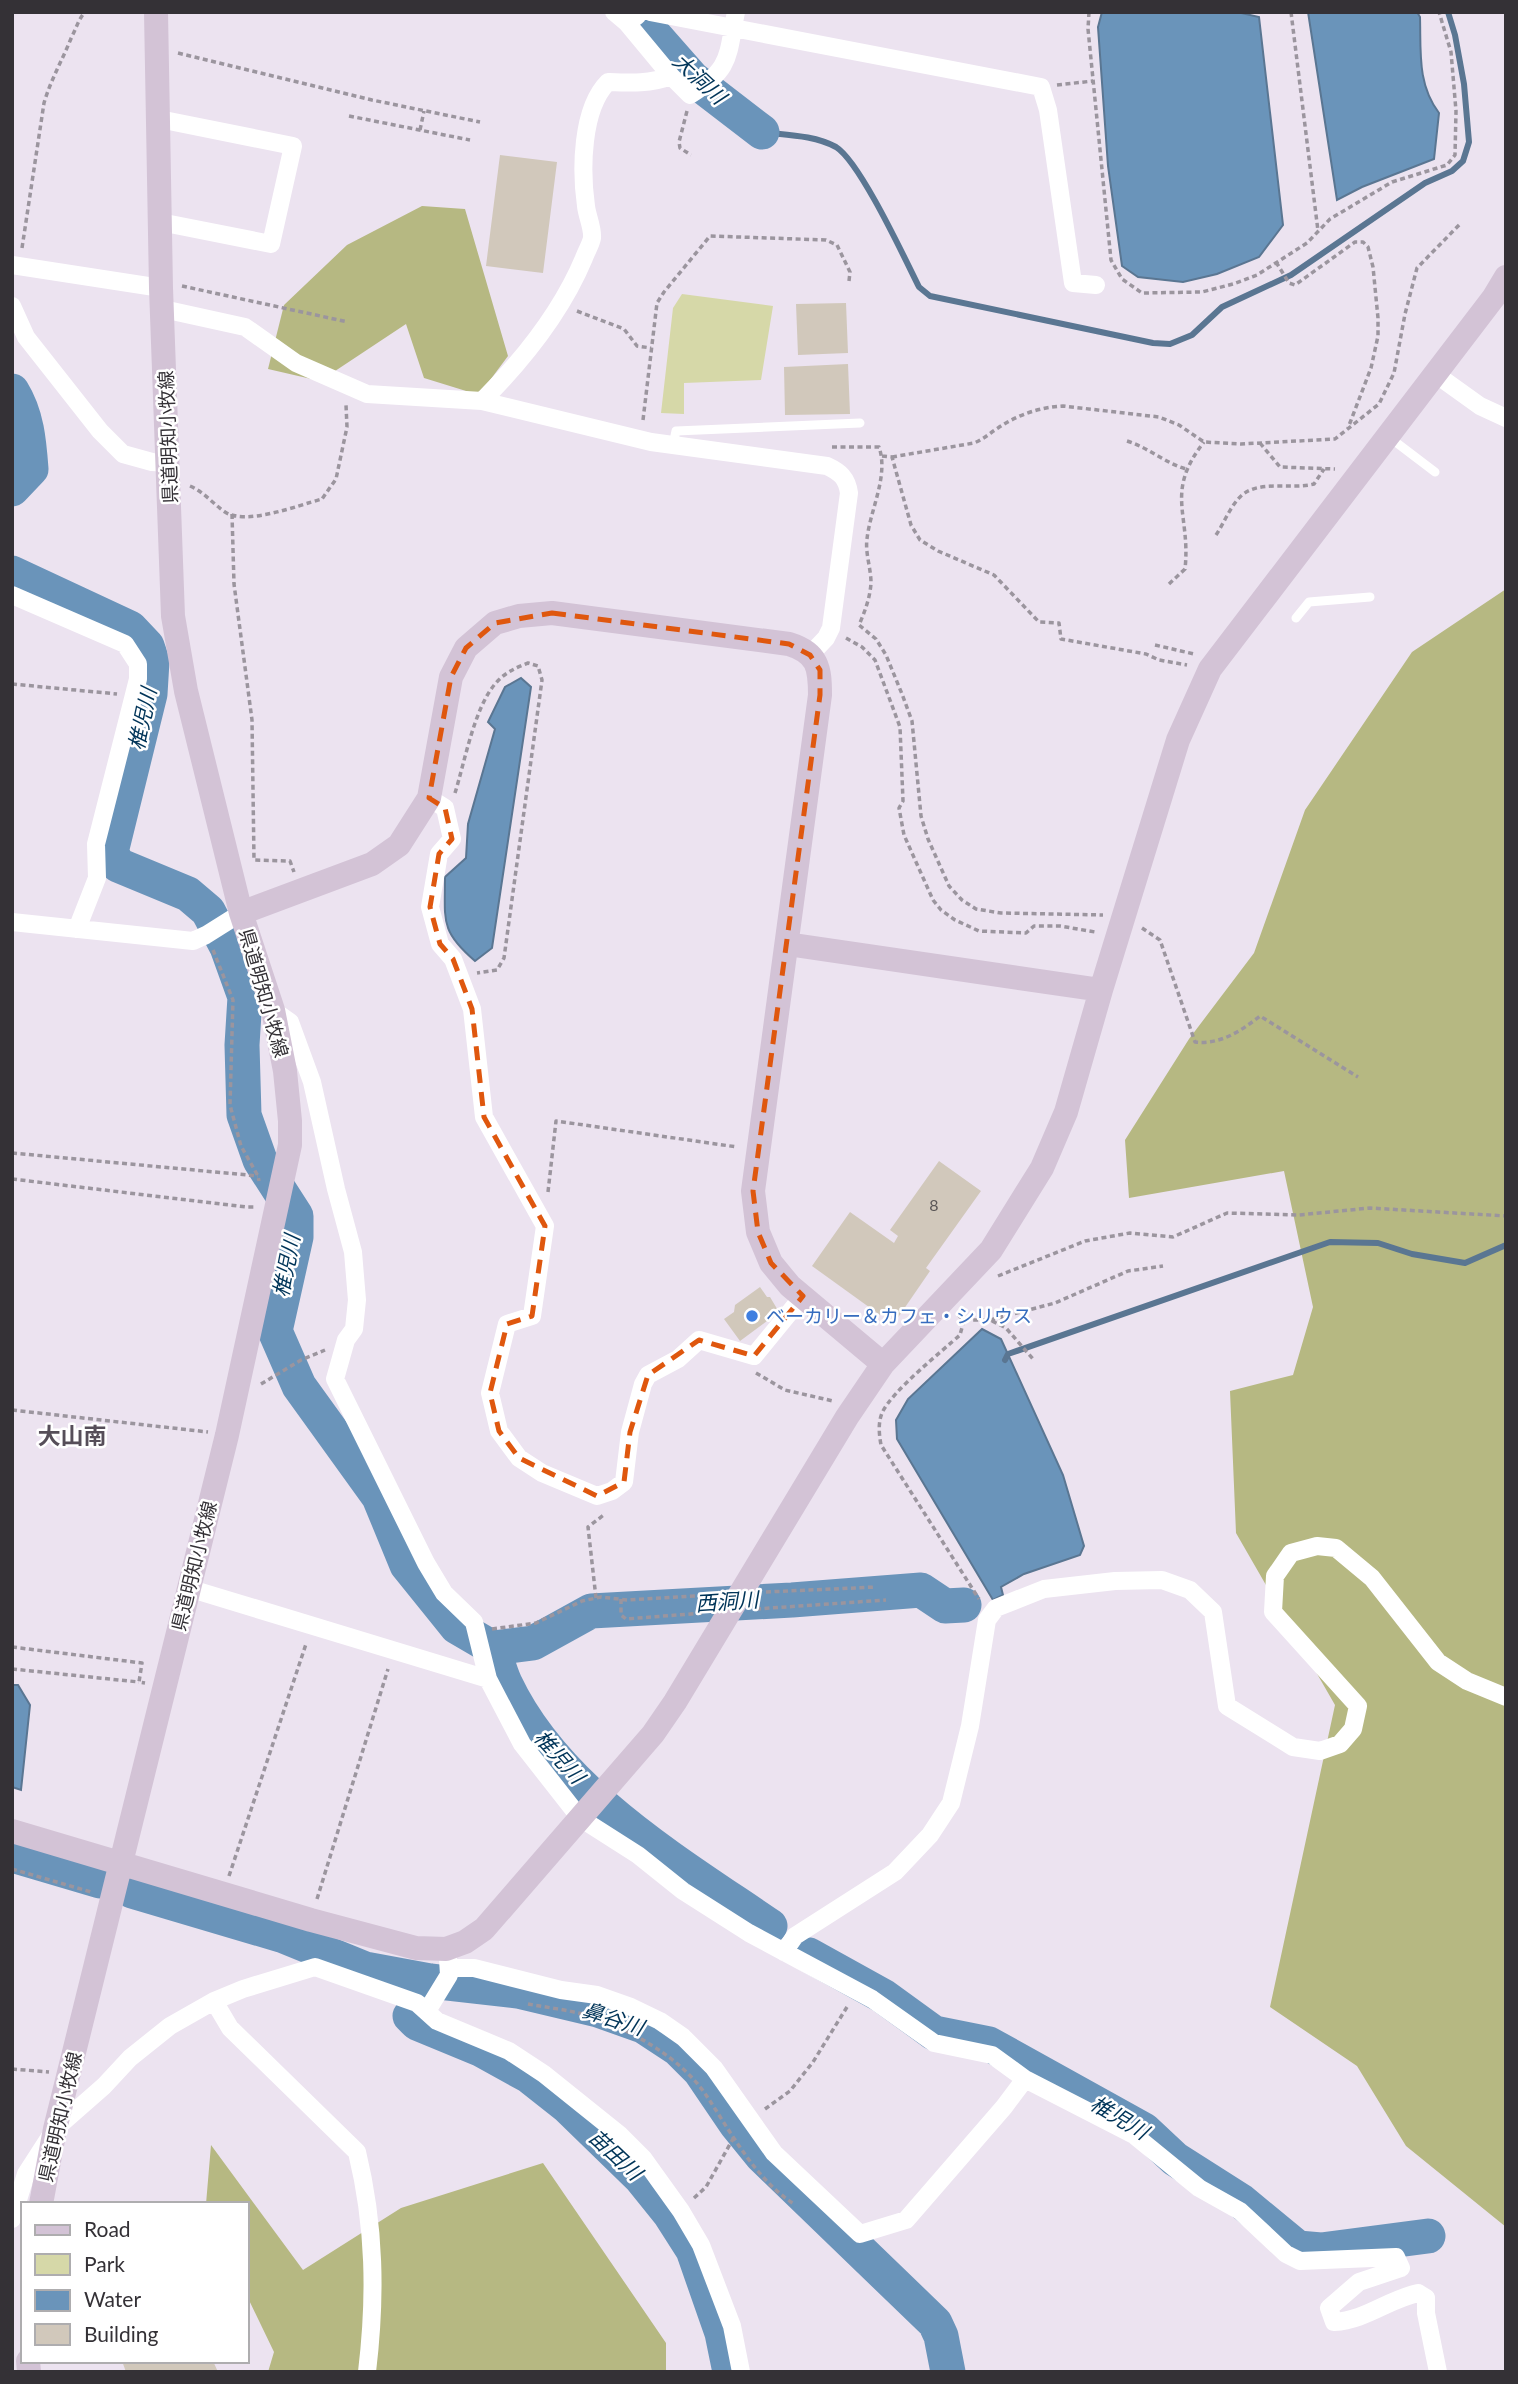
<svg xmlns="http://www.w3.org/2000/svg" width="1518" height="2384" viewBox="0 0 1518 2384" font-family="Lato,'Noto Sans JP',sans-serif">
<style>
.green{fill:#d6d8a8}
.forest{fill:#b6b882}
.water{fill:#6a94ba;stroke:#5a7692;stroke-width:2}
.lines{fill:none;stroke-linecap:round;stroke-linejoin:round}
.stream{stroke:#5a7692;stroke-width:6}
.river{stroke:#6a94ba;stroke-width:35}
.building{fill:#d1c8bb}
.path{stroke:#9b959e;stroke-width:3.5;stroke-dasharray:5 3.5;stroke-linecap:butt}
.lane{stroke:#fff;stroke-width:9}
.street{stroke:#fff;stroke-width:18}
.secondary{stroke:#d3c3d6;stroke-width:24}
.marked{fill:none;stroke:#df570e;stroke-width:5;stroke-dasharray:14 9;stroke-linejoin:round}
.shop-dot{fill:#3f7fe0;stroke:#fff;stroke-width:2.5}
.labels{text-anchor:middle;stroke-width:5;stroke-linejoin:round;paint-order:stroke}
.number-label{font-size:16px;fill:#5b5757}
.street-label{font-size:19px;fill:#343136;stroke:#fff}
.shop-label{font-size:19px;fill:#366cbe;stroke:#fff;text-anchor:start}
.water-label{font-size:21px;font-style:italic;fill:#003458;stroke:#fff}
.quarter-label{font-size:23px;font-weight:bold;fill:#564e59;stroke:#fff}
</style>
<rect width="100%" height="100%" fill="#ece3f0"/>
<path class="green" d="M 682,294 L 773,306 L 761,380 L 684,383 L 684,414 L 661,413 L 673,308 Z"/>
<path class="forest" d="M 422,206 L 465,209 L 508,356 L 479,395 L 424,378 L 406,324 L 320,381 L 268,369 L 284,305 L 347,245 Z
M 1506,589 L 1506,2227 L 1406,2146 L 1357,2066 L 1270,2007 L 1335,1705 L 1236,1533 L 1230,1391 L 1293,1375 L 1313,1307 L 1284,1171 L 1129,1198 L 1125,1140 L 1189,1039 L 1254,953 L 1305,810 L 1412,652 Z
M 211,2145 L 303,2270 L 401,2208 L 543,2163 L 666,2343 L 666,2372 L 268,2372 L 274,2352 L 247,2296 L 247,2204 L 206,2204 Z"/>
<path class="water" d="M 1102,12 L 1237,12 L 1259,17 L 1283,225 L 1259,257 L 1217,274 L 1183,282 L 1138,277 L 1122,266 L 1108,166 L 1098,27 Z
M 1308,12 L 1417,12 L 1420,17 C 1421,51 1417,84 1439,113 L 1434,159 L 1362,187 L 1337,200 Z
M 521,678 L 531,687 L 492,948 L 475,961 C 440,931 445,921 445,877 L 466,858 L 468,824 L 495,729 L 488,722 L 505,687 Z
M 982,1329 L 1001,1339 L 1063,1475 L 1084,1546 L 1080,1555 L 1024,1574 L 1001,1587 L 1003,1595 L 993,1600 L 897,1439 L 896,1420 L 908,1399 Z
M 12,1685 L 18,1685 L 30,1705 L 21,1790 L 12,1787 Z"/>
<g class="lines">
<path class="stream" d="M 762,132 C 786,135 814,135 836,147 C 860,162 904,257 919,287 L 930,296 L 1153,343 L 1170,344 L 1192,335 L 1222,307 L 1291,275 L 1425,183 L 1452,171 L 1463,161 L 1469,142 L 1464,84 L 1455,35 L 1448,12
M 1005,1360 L 1008,1354 L 1330,1242 L 1378,1243 L 1412,1254 L 1465,1263 L 1506,1245"/>
<path class="river" d="M 642,21 L 693,79 L 762,132
M 12,391 C 27,415 29,442 31,469 L 12,489
M 12,573 L 130,628 L 147,646 L 152,661 L 150,694 L 111,852 L 118,865 L 188,894 L 208,911 L 227,947 L 245,997 L 242,1045 L 244,1115 L 260,1160 L 296,1216 L 296,1237 L 275,1331 L 299,1386 L 379,1497 L 407,1565 L 457,1627 L 493,1648 C 497,1660 500,1672 505,1683 C 556,1791 675,1861 770,1926
M 493,1648 L 533,1643 L 591,1611 L 792,1600 L 921,1590 L 945,1606 L 964,1605
M 12,1855 L 100,1881
M 132,1891 L 284,1936 L 365,1969 L 430,1981 L 518,1991 L 598,2010 L 643,2026 L 678,2049 L 700,2071 L 736,2124 L 762,2156 L 935,2323 L 941,2336 L 948,2372
M 809,1955 L 883,1996 L 934,2033 L 989,2044 L 1144,2130 L 1175,2159 L 1241,2201 L 1298,2248 L 1321,2250 L 1428,2236
M 410,2016 L 417,2023 L 480,2049 L 529,2076 L 567,2106 L 641,2178 L 670,2214 L 693,2250 L 722,2333 L 730,2372"/>
</g>
<path class="building" d="M 500,155 L 557,162 L 543,273 L 486,266 Z
M 846,303 L 848,353 L 798,355 L 796,304 Z
M 848,364 L 850,414 L 785,415 L 784,367 Z
M 939,1161 L 981,1191 L 926,1268 L 930,1271 L 897,1319 L 884,1309 L 880,1315 L 812,1266 L 850,1212 L 894,1243 L 898,1236 L 890,1230 Z
M 760,1287 L 767,1297 L 770,1297 L 779,1312 L 740,1341 L 724,1319 L 734,1312 L 735,1305 Z
M 122,2361 L 213,2361 L 218,2372 L 126,2372 Z"/>
<g class="lines">
<path class="path" d="M 1089,12 L 1088,29 L 1111,260 L 1122,279 L 1142,293 L 1202,292 L 1233,284 L 1257,275 L 1307,243 L 1330,219 L 1392,182 L 1447,165 L 1455,155 L 1456,111 L 1451,52 L 1439,12
M 1291,12 L 1318,231
M 178,53 L 372,100 L 480,122
M 1057,85 L 1093,81
M 687,111 L 679,142 L 680,148 L 691,155
M 349,116 L 470,140
M 420,130 L 424,111
M 22,248 L 44,103 C 51,79 63,59 72,36 C 77,27 78,20 85,12
M 1276,262 L 1289,283 L 1295,285 L 1355,242 L 1363,242 L 1368,247 L 1373,267 L 1378,318 L 1378,336 L 1371,368 L 1348,428
M 182,286 L 348,322
M 577,311 L 624,329 L 637,346 L 651,348
M 643,420 L 657,303 L 664,292 L 710,236 L 826,240 L 837,245 L 850,272 L 849,281
M 1127,441 C 1149,448 1167,464 1186,469
M 1260,443 L 1280,467 L 1335,469
M 832,447 L 879,447 C 889,476 870,510 867,539 C 865,553 871,568 871,583 C 870,598 865,611 859,625 L 876,639 L 886,655 L 902,694 L 912,721 L 921,816 L 928,839 L 949,886 L 962,900 L 976,909 L 1001,913 L 1103,915
M 882,456 L 892,457 L 911,525 L 920,540 L 938,551 L 994,575 L 1039,622 L 1059,623 L 1061,639 L 1146,654 L 1159,660 L 1187,665
M 892,457 L 974,443 C 984,439 990,433 998,428 C 1017,415 1040,407 1063,406 L 1159,417 L 1179,425 L 1204,442 L 1241,444 L 1335,439 L 1379,404 L 1394,373 L 1405,314 L 1417,268 L 1460,224
M 190,486 C 204,492 212,503 225,512 C 246,526 299,505 322,499 L 336,479 L 347,427 L 346,405
M 232,514 L 234,584 L 252,720 L 254,860 L 290,861 L 294,872
M 1216,535 C 1224,523 1230,507 1240,497 C 1257,479 1292,490 1314,484 L 1324,469
M 1169,584 L 1185,569 C 1191,514 1164,493 1204,442
M 846,638 L 862,647 L 875,660 L 900,727 L 903,801 L 899,808 L 904,835 L 933,900 L 941,910 L 955,920 L 979,931 L 1026,933 L 1034,926 L 1060,926 L 1095,932
M 1155,645 L 1194,654
M 12,684 L 117,694
M 455,793 C 465,761 474,709 495,684 C 504,673 515,668 528,663 L 538,666 L 542,680 L 504,958 L 497,970 L 477,973
M 1142,928 L 1160,940 L 1195,1042 C 1220,1045 1241,1031 1260,1016 L 1358,1077
M 213,950 L 233,1000 L 230,1105 L 241,1146 L 258,1176 L 259,1181
M 12,1153 L 258,1176
M 12,1179 L 246,1207 L 256,1207
M 548,1192 L 556,1121 L 737,1147
M 998,1276 L 1085,1241 L 1130,1233 L 1173,1237 L 1227,1213 L 1299,1215 L 1370,1208 L 1506,1216
M 958,1315 L 964,1320 L 990,1320 L 1055,1303 L 1128,1271 L 1163,1266
M 964,1320 L 960,1335 C 941,1352 891,1392 882,1413 C 878,1423 879,1434 881,1445 L 979,1599
M 992,1321 L 1006,1328 L 1033,1359
M 756,1373 L 785,1390 L 833,1401
M 261,1384 L 301,1360 L 325,1350
M 12,1410 L 208,1432
M 766,1592 L 876,1587
M 596,1598 L 588,1527 L 605,1514
M 621,1599 L 621,1615 L 626,1619 L 703,1613
M 756,1609 L 886,1600
M 492,1629 L 536,1623 L 582,1601 L 601,1597 L 627,1600 L 713,1595
M 12,1647 L 142,1663 L 139,1682 L 145,1683
M 12,1669 L 139,1682
M 12,1869 L 91,1892
M 229,1876 L 306,1644
M 317,1899 L 388,1669
M 528,2004 C 549,2008 572,2010 592,2017 C 633,2031 681,2058 706,2095 C 731,2132 755,2179 794,2204
M 12,2069 L 49,2072
M 765,2109 L 790,2091 L 813,2062 L 847,2007
M 694,2198 L 706,2187 L 734,2137"/>
<path class="lane" d="M 1389,437 L 1435,472
M 673,445 L 676,431 L 860,423
M 1296,618 L 1309,602 L 1370,597"/>
<path class="street" d="M 614,12 L 627,23 L 637,16
M 650,12 L 1041,87 L 1048,110 L 1073,283 L 1096,285
M 671,76 L 690,95 C 732,68 727,57 736,12
M 159,119 L 293,146 L 271,244 L 160,222
M 12,265 L 161,288
M 12,306 L 26,337 L 100,431 L 123,454 L 152,462 L 169,463
M 163,309 L 245,327 L 296,363 L 367,394 L 482,401 L 651,442 L 827,466 C 840,472 847,478 849,493 L 831,628 L 826,638 L 810,655
M 1434,373 L 1480,406 L 1506,418
M 482,401 C 524,359 561,313 584,258 C 586,252 591,244 592,238 C 593,228 587,216 586,206 C 581,171 581,109 608,82 C 631,83 650,84 671,76 L 627,23
M 12,595 L 125,644 L 138,664 L 138,679 L 96,844 L 97,878 L 77,929
M 429,798 L 445,808 L 452,839 L 439,854 L 430,907 L 440,944 L 453,959 L 472,1009 L 484,1117 L 545,1226 L 532,1316 L 507,1324 L 490,1393 L 499,1431 L 519,1458 L 542,1473 L 597,1496 L 612,1491 L 624,1482 L 630,1432 L 643,1384 L 648,1375 L 678,1359 L 699,1340 L 754,1356 L 803,1296
M 12,922 L 193,941 L 206,935 L 241,913
M 273,1010 L 290,1022 L 312,1082 L 336,1189 L 353,1252 L 357,1300 L 354,1329 L 346,1340 L 335,1379 L 426,1563 L 444,1593 L 474,1622 L 488,1679 L 522,1744 L 580,1818 L 638,1855 L 683,1891 L 749,1933 L 872,1999 L 934,2043 L 992,2055 L 1025,2079 L 1134,2135 L 1199,2188 L 1240,2211 L 1286,2254 L 1300,2261 L 1396,2257 L 1401,2268 L 1359,2282 L 1329,2308 L 1334,2322 C 1366,2320 1387,2300 1418,2293 L 1426,2298 L 1426,2313 L 1438,2372
M 188,1588 L 488,1679
M 784,1952 L 795,1936 L 895,1872 L 930,1835 L 951,1803 L 970,1726 L 987,1620 L 996,1608 L 1044,1589 L 1115,1581 L 1162,1580 L 1190,1590 L 1213,1612 L 1227,1706 L 1293,1747 L 1320,1751 L 1340,1744 L 1353,1729 L 1358,1706 L 1273,1612 L 1275,1576 L 1291,1553 L 1317,1546 L 1336,1548 L 1372,1578 L 1438,1662 L 1467,1681 L 1506,1697
M 449,1968 L 474,1968 L 561,1990 L 597,1995 L 631,2007 L 660,2021 L 683,2037 L 714,2068 L 774,2153 L 860,2234 L 906,2220 L 1004,2107 L 1025,2079
M 214,2001 L 230,2028 L 357,2152 C 375,2226 376,2297 367,2372
M 427,2011 L 449,1975 L 448,1959
M 12,2219 L 26,2174 L 55,2129 L 104,2086 L 130,2058 L 170,2026 L 214,2001 L 243,1989 L 315,1967 L 417,2003 L 437,2021 L 509,2051 L 544,2074 L 620,2135 L 643,2158 L 681,2211 L 701,2245 L 732,2326 L 741,2372"/>
<path class="secondary" d="M 241,913 L 372,864 L 399,845 L 429,798 L 451,677 L 466,648 L 495,623 L 519,616 L 552,613 L 789,644 C 818,653 820,668 820,695 L 753,1191 L 758,1232 L 771,1263 L 790,1286 L 883,1364
M 787,944 L 1101,990
M 12,1831 L 311,1920 L 416,1948 L 446,1949 L 465,1942 L 484,1929 L 653,1734 L 675,1702 L 847,1417 L 883,1364 L 991,1250 L 1042,1168 L 1066,1112 L 1101,990 L 1178,740 L 1210,669 L 1494,297 L 1506,277
M 41,2204 L 55,2129 L 227,1435 L 290,1145 L 290,1121 L 285,1071 L 273,1010 L 241,913 L 186,691 L 173,616 L 161,288 L 156,12
M 28,2361 L 29,2372"/>
</g>
<path class="marked" d="M 552,613 L 789,644 L 810,655 L 820,670 L 820,695 L 753,1191 L 758,1232 L 771,1263 L 803,1296 L 754,1356 L 699,1340 L 648,1375 L 630,1432 L 624,1482 L 597,1496 L 519,1458 L 499,1431 L 490,1393 L 507,1324 L 532,1316 L 545,1226 L 484,1117 L 472,1009 L 453,959 L 440,944 L 430,907 L 439,854 L 452,839 L 445,808 L 429,798 L 451,677 L 466,648 L 495,623 Z"/>
<circle class="shop-dot" cx="752" cy="1316" r="7"/>
<g class="labels">
<g class="number-label">
<text x="934" y="1211">8</text>
</g>
<g class="street-label">
<text transform="translate(168 437) rotate(-92)" y="7">県道明知小牧線</text>
<text transform="translate(264 993) rotate(74)" y="7">県道明知小牧線</text>
<text transform="translate(194 1566) rotate(-76)" y="7">県道明知小牧線</text>
<text transform="translate(60 2117) rotate(-77)" y="7">県道明知小牧線</text>
</g>
<g class="shop-label">
<text x="766" y="1323">ベーカリー＆カフェ・シリウス</text>
</g>
<g class="water-label">
<text transform="translate(699 79) rotate(43)" y="7">大洞川</text>
<text transform="translate(143 719) rotate(-78)" y="7">椎児川</text>
<text transform="translate(287 1266) rotate(-79)" y="7">椎児川</text>
<text transform="translate(727 1602) rotate(-4)" y="7">西洞川</text>
<text transform="translate(559 1757) rotate(48)" y="7">椎児川</text>
<text transform="translate(613 2019) rotate(18)" y="7">鼻谷川</text>
<text transform="translate(1119 2118) rotate(31)" y="7">椎児川</text>
<text transform="translate(615 2155) rotate(43)" y="7">苗田川</text>
</g>
<g class="quarter-label">
<text x="72" y="1444">大山南</text>
</g>
</g>
<rect width="1518" height="2384" fill="none" stroke="#343136" stroke-width="28"/>
<rect x="21" y="2202" width="228" height="161" fill="#ffffff" stroke="#aeadaf" stroke-width="2"/>
<rect x="35" y="2225" width="35" height="10" fill="#d3c3d6" stroke="#aeadaf" stroke-width="2"/>
<text x="84" y="2237" font-size="21" fill="#343136">Road</text>
<rect x="35" y="2254" width="35" height="21" fill="#d6d8a8" stroke="#aeadaf" stroke-width="2"/>
<text x="84" y="2272" font-size="21" fill="#343136">Park</text>
<rect x="35" y="2290" width="35" height="21" fill="#6a94ba" stroke="#aeadaf" stroke-width="2"/>
<text x="84" y="2307" font-size="21" fill="#343136">Water</text>
<rect x="35" y="2324" width="35" height="21" fill="#d1c8bb" stroke="#aeadaf" stroke-width="2"/>
<text x="84" y="2342" font-size="21" fill="#343136">Building</text>
</svg>
